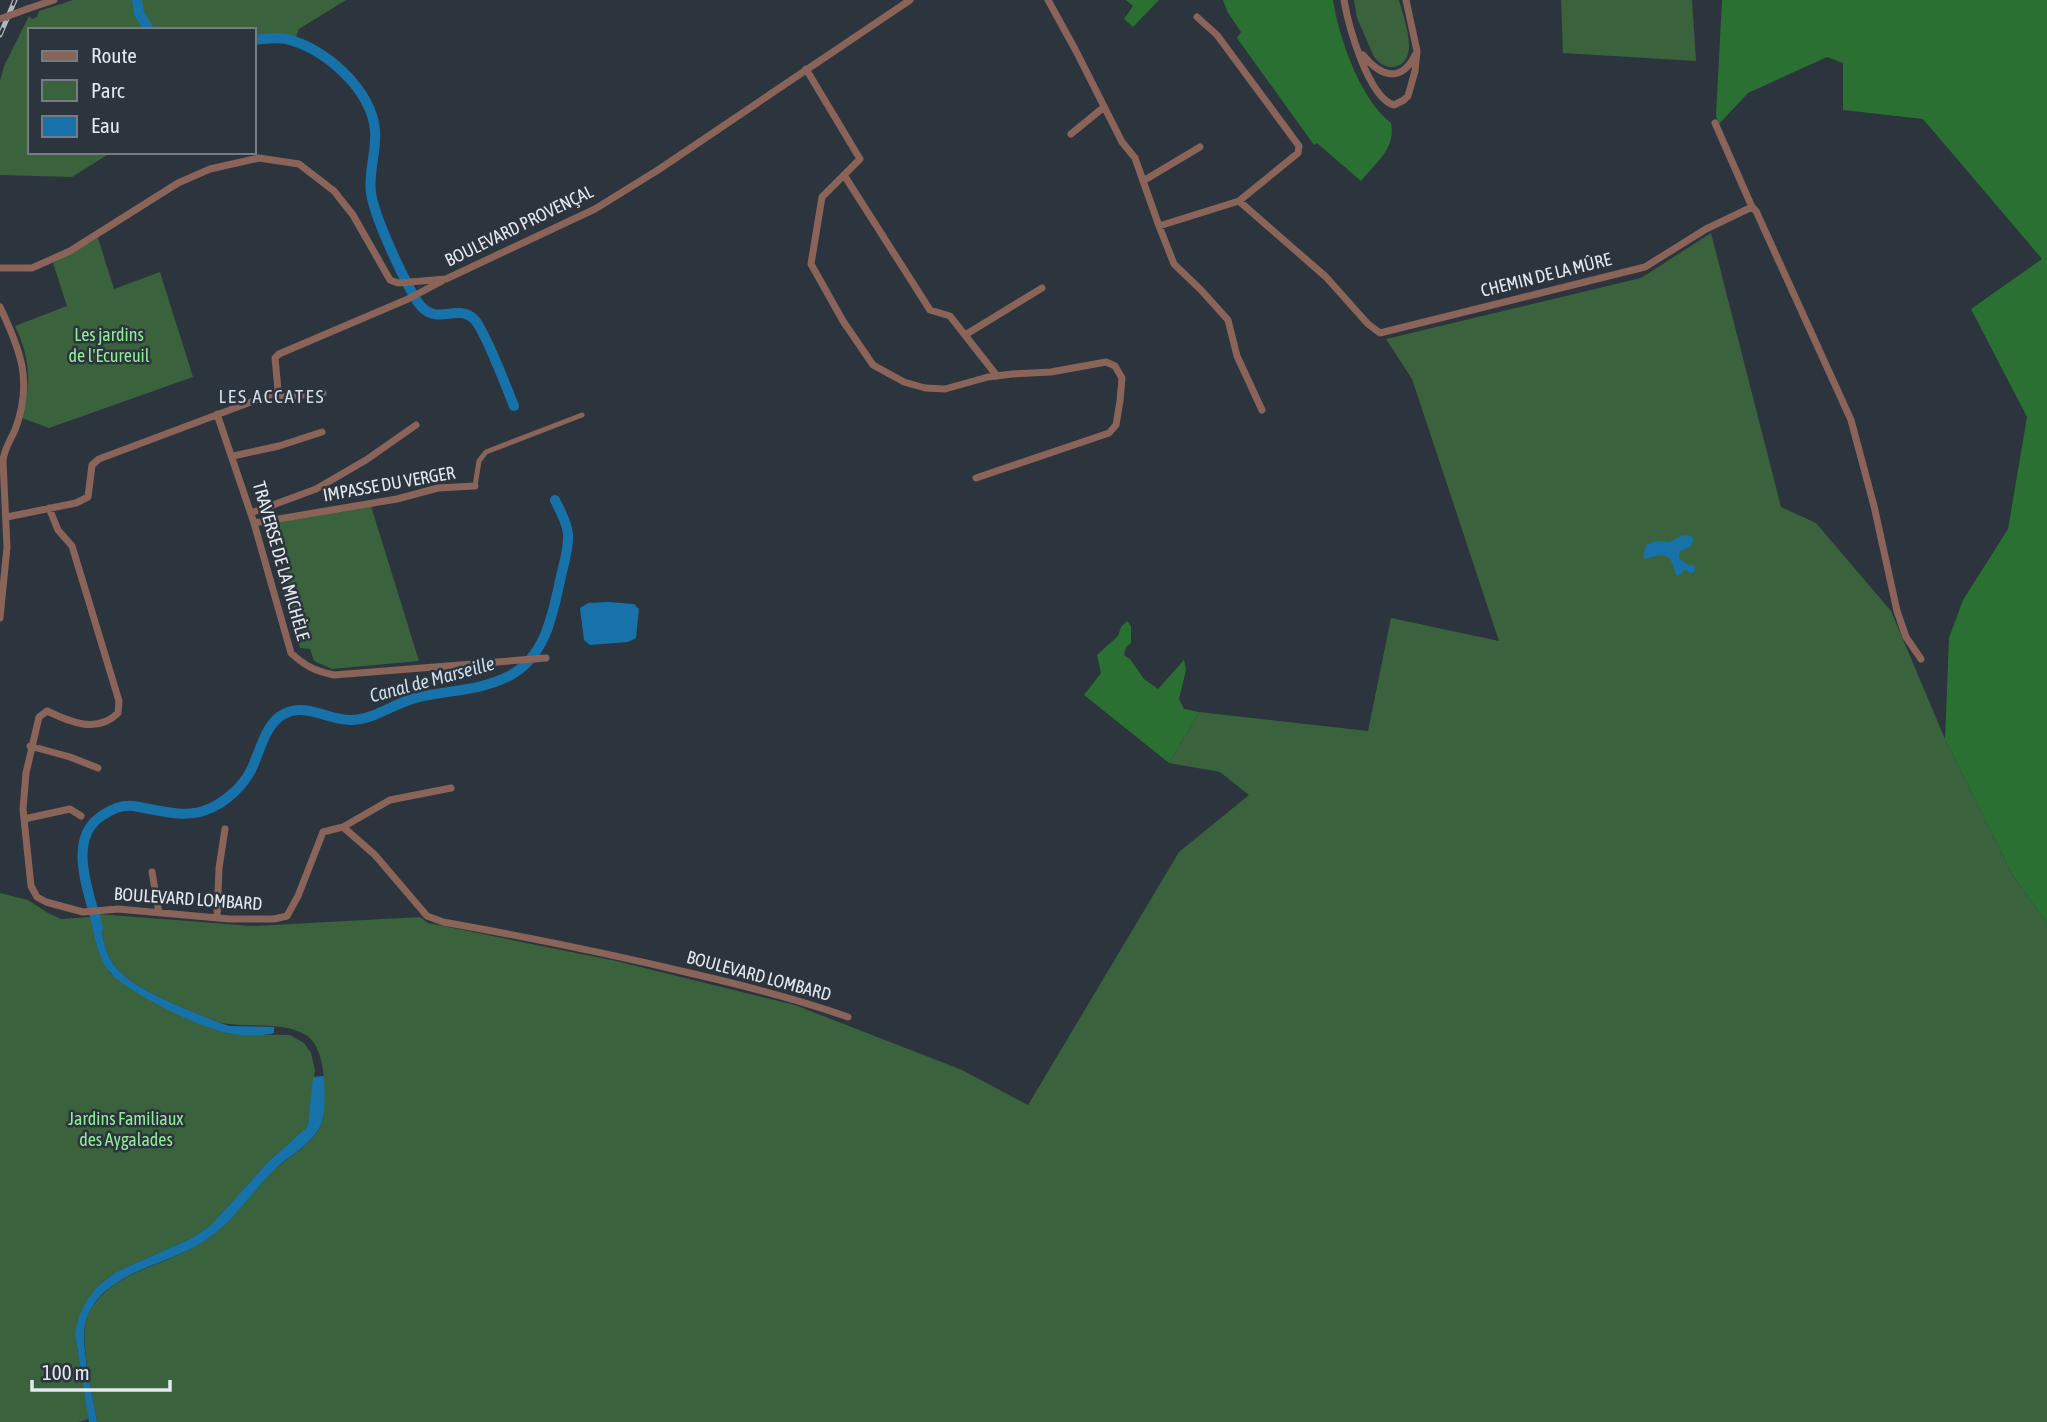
<svg xmlns="http://www.w3.org/2000/svg" width="2047" height="1422" viewBox="0 0 2047 1422" font-family="'Asap Condensed',sans-serif">
<style>
.green{fill:#3a623c}
.forest{fill:#2a7032}
.water{fill:#1772a9}
.lines{fill:none;stroke-linecap:round;stroke-linejoin:round}
.canal{stroke:#1772a9;stroke-width:10}
.pedestrian{stroke:#8a6458;stroke-width:5}
.minor{stroke:#8a6458;stroke-width:7}
.rail-casing{stroke:#b0b6bd;stroke-width:5}
.rail{stroke:#2c343d;stroke-width:2.5;stroke-dasharray:8;stroke-linecap:butt}
.minor-bridge{stroke:#8a6458;stroke-width:7}
.labels{text-anchor:middle;stroke-width:5;stroke-linejoin:round;paint-order:stroke}
.street-label{font-size:18px;fill:#e4e9ef;stroke:#2c343d}
.park-label{font-size:18px;fill:#91ed97;stroke:#2c343d}
.neighbourhood-label{font-size:19px;letter-spacing:2px;fill:#d3dde9;stroke:#2c343d}
.water-label{font-size:19px;font-style:italic;fill:#ccdfef;stroke:#2c343d}
</style>
<rect width="100%" height="100%" fill="#2c343d"/>
<path class="green" d="M 73,0 L 346,0 L 299,29 L 294,42 L 278,38 L 254,40 L 254,30 L 30,30 L 30,152 L 112,152 L 72,177 L 0,175 L 0,81 L 4,66 L 29,16 L 32,19 L 37,17 L 39,11 Z
M 1354,0 L 1399,0 C 1403,17 1422,61 1394,67 C 1385,68 1379,63 1374,57 L 1357,18 Z
M 1561,0 L 1692,0 L 1696,61 L 1563,53 Z
M 1711,233 L 1781,507 L 1816,523 L 1891,611 L 1945,739 L 2013,876 L 2047,923 L 2047,1422 L 97,1422 C 93,1396 77,1334 89,1312 C 112,1273 153,1269 190,1249 C 227,1230 247,1197 275,1169 C 290,1155 313,1145 321,1125 C 325,1112 324,1097 324,1083 C 324,1068 320,1044 306,1035 C 280,1020 245,1029 217,1022 C 187,1008 129,990 112,962 C 103,948 102,930 98,914 L 252,926 L 420,917 L 428,923 L 616,961 L 795,1005 L 962,1070 L 1028,1105 L 1179,852 L 1249,795 L 1220,772 L 1169,763 L 1199,712 L 1368,731 L 1391,618 L 1499,641 L 1412,379 L 1386,339 L 1641,278 Z
M 98,238 L 114,289 L 160,272 L 193,377 L 49,428 L 22,418 C 31,382 31,360 15,326 L 67,306 L 53,263 Z
M 371,506 L 419,661 L 332,669 L 314,661 L 310,649 L 300,648 L 266,530 L 270,524 L 276,522 Z
M 0,893 L 28,900 L 48,913 L 61,919 L 90,917 L 99,952 L 111,974 L 210,1028 L 231,1034 L 290,1035 L 304,1043 L 311,1053 L 315,1070 L 308,1126 L 269,1161 L 210,1226 L 190,1239 L 116,1272 L 99,1285 L 75,1334 L 89,1419 L 79,1422 L 0,1422 Z"/>
<path class="forest" d="M 1126,0 L 1159,0 L 1133,27 L 1124,19 L 1133,6 Z
M 1223,0 L 1333,0 C 1339,38 1360,99 1391,123 C 1396,149 1376,162 1361,181 L 1317,143 L 1314,145 L 1237,38 L 1241,32 L 1227,11 Z
M 1722,0 L 2047,0 L 2047,923 L 2013,876 L 1945,739 L 1949,638 L 1963,600 L 2008,529 L 2027,417 L 1971,309 L 2042,259 L 1923,119 L 1843,110 L 1843,63 L 1827,57 L 1748,93 L 1719,124 L 1716,116 Z
M 1127,621 L 1131,626 L 1131,643 L 1126,647 L 1124,655 L 1130,659 L 1144,679 L 1158,689 L 1184,660 L 1186,670 L 1179,699 L 1184,709 L 1199,712 L 1169,763 L 1084,695 L 1101,673 L 1097,655 L 1118,636 L 1121,627 Z"/>
<path class="water" d="M 1684,535 L 1691,536 L 1694,540 L 1690,547 L 1680,551 L 1679,558 L 1688,565 L 1695,566 L 1695,570 L 1692,573 L 1684,570 L 1680,575 L 1676,576 C 1671,555 1668,552 1645,559 L 1643,557 L 1646,545 L 1655,541 L 1669,542 Z
M 608,602 L 634,604 L 639,609 L 636,638 L 628,642 L 590,645 L 584,640 L 580,608 L 588,603 Z
M 98,914 C 102,930 103,948 112,962 C 129,990 187,1008 217,1022 L 230,1026 L 274,1027 L 274,1033 C 258,1037 235,1036 220,1031 C 195,1025 125,991 110,972 C 97,957 95,936 90,917 Z
M 324,1076 C 324,1092 327,1114 319,1129 C 309,1146 290,1155 276,1168 C 249,1195 230,1227 196,1246 C 159,1267 105,1273 87,1317 C 78,1339 93,1396 97,1422 L 89,1422 L 75,1334 L 79,1317 L 87,1300 L 99,1285 L 116,1272 L 190,1239 L 210,1226 L 269,1161 L 308,1126 L 313,1077 Z"/>
<g class="lines">
<path class="canal" d="M 137,0 L 139,13 L 149,30
M 254,40 C 264,39 275,37 286,39 C 324,47 371,89 375,130 C 377,151 368,172 371,193 C 375,219 403,278 417,301 C 435,329 456,302 474,319 C 485,330 507,389 514,406
M 98,928 C 90,894 65,838 103,815 C 112,809 122,805 133,806 C 160,810 185,820 211,808 C 226,801 242,787 250,772 C 260,754 264,724 284,714 C 306,702 329,721 351,720 C 374,720 394,703 416,698 C 446,690 481,691 509,676 C 546,657 553,613 561,576 C 564,563 569,548 568,534 C 567,522 560,511 555,500"/>
<path class="pedestrian" d="M 475,486 L 479,461 L 486,452 L 582,415"/>
<path class="minor" d="M 1048,0 L 1076,51 L 1122,142 L 1135,158 L 1159,226 L 1239,201 L 1326,277 L 1368,324 L 1380,333 L 1645,267 L 1706,229 L 1752,207 L 1756,211 L 1851,420 L 1874,506 L 1897,611 L 1906,637 L 1921,659
M 1344,0 C 1348,24 1368,98 1394,105 L 1404,100 L 1408,96 L 1415,71 L 1417,51 L 1406,0
M 27,9 L 54,0
M 1197,17 L 1217,35 L 1299,146 L 1298,153 L 1239,201
M 1363,55 C 1380,76 1401,84 1415,55
M 806,69 L 860,159 L 822,197 L 811,264 L 843,321 L 873,365 L 904,382 L 925,388 L 945,389 L 988,377 L 1012,374 L 1051,372 L 1106,362 L 1115,366 L 1122,378 L 1120,401 L 1116,425 L 1109,433 L 976,478
M 1715,123 L 1752,207
M 1071,134 L 1104,107
M 844,175 L 930,310 L 950,316 L 997,376
M 1143,181 L 1200,147
M 1159,226 L 1174,264 L 1201,290 L 1228,320 L 1237,356 L 1262,410
M 0,268 L 32,268 L 70,251 L 178,183 L 210,169 L 259,158 L 299,164 L 334,191 L 353,215 L 390,280 L 398,283 L 446,279 L 595,209 L 658,170 L 910,0
M 0,307 C 21,351 33,382 15,430 C 10,441 4,449 3,461 L 7,547 L 0,618
M 965,335 L 1042,288
M 275,393 L 281,397 L 323,393
M 217,414 L 254,523 L 291,653 C 305,666 315,671 334,675 L 546,658
M 233,456 L 279,446 L 322,432
M 49,508 L 58,530 L 72,546 L 119,701 L 118,713 C 97,734 70,722 47,711 L 39,717 L 26,773 L 23,809 L 31,886 L 37,897 L 46,902 L 83,912 L 118,909 L 229,919 L 274,919 L 287,916 L 298,896 L 323,832 L 343,827 L 375,855 L 427,916 L 443,922 C 527,937 611,954 694,974 C 746,986 797,999 848,1017
M 251,513 L 316,489 L 366,460 L 416,425
M 7,517 L 76,503 L 88,497 L 92,465 L 99,459 L 275,393 L 278,390 L 275,358 L 279,354 L 408,299 L 442,281
M 254,523 L 397,499 L 438,488 L 475,486
M 30,746 L 70,757 L 98,768
M 24,819 L 70,809 L 81,816
M 343,827 L 390,800 L 451,788
M 152,872 L 159,913
M 217,918 L 219,868 L 225,829"/>
<g class="rail-casing">
<path id="rail" d="M 0,35 L 15,0"/>
</g>
<use href="#rail" class="rail"/>
<path class="minor-bridge" d="M 0,19 L 27,9"/>
</g>
<g class="labels">
<g class="street-label">
<text transform="translate(519 226) rotate(-26)" y="6">BOULEVARD PROVENÇAL</text>
<text transform="translate(1546 275) rotate(-14)" y="6">CHEMIN DE LA MÛRE</text>
<text transform="translate(389 484) rotate(-10)" y="6">IMPASSE DU VERGER</text>
<text transform="translate(281 561) rotate(74)" y="6">TRAVERSE DE LA MICHÈLE</text>
<text transform="translate(188 899) rotate(4)" y="6">BOULEVARD LOMBARD</text>
<text transform="translate(759 976) rotate(15)" y="6">BOULEVARD LOMBARD</text>
</g>
<g class="park-label">
<text x="109" y="341">Les jardins<tspan x="109" dy="21">de l'Ecureuil</tspan></text>
<text x="126" y="1125">Jardins Familiaux<tspan x="126" dy="21">des Aygalades</tspan></text>
</g>
<g class="neighbourhood-label">
<text x="272" y="403">LES ACCATES</text>
</g>
<g class="water-label">
<text transform="translate(432 679) rotate(-15)" y="7">Canal de Marseille</text>
</g>
</g>
<rect x="28" y="28" width="228" height="126" fill="#2c343d" stroke="#767c84" stroke-width="2"/>
<rect x="42" y="51" width="35" height="10" fill="#8a6458" stroke="#767c84" stroke-width="2"/>
<text x="91" y="63" font-size="21" fill="#e4e9ef">Route</text>
<rect x="42" y="80" width="35" height="21" fill="#3a623c" stroke="#767c84" stroke-width="2"/>
<text x="91" y="98" font-size="21" fill="#e4e9ef">Parc</text>
<rect x="42" y="116" width="35" height="21" fill="#1772a9" stroke="#767c84" stroke-width="2"/>
<text x="91" y="133" font-size="21" fill="#e4e9ef">Eau</text>
<path d="M32 1380v10h138v-10" fill="none" stroke="#e4e9ef" stroke-width="3.5"/>
<text x="42" y="1380" font-size="21" fill="#e4e9ef" stroke="#2c343d" stroke-width="5" paint-order="stroke">100 m</text>
</svg>
